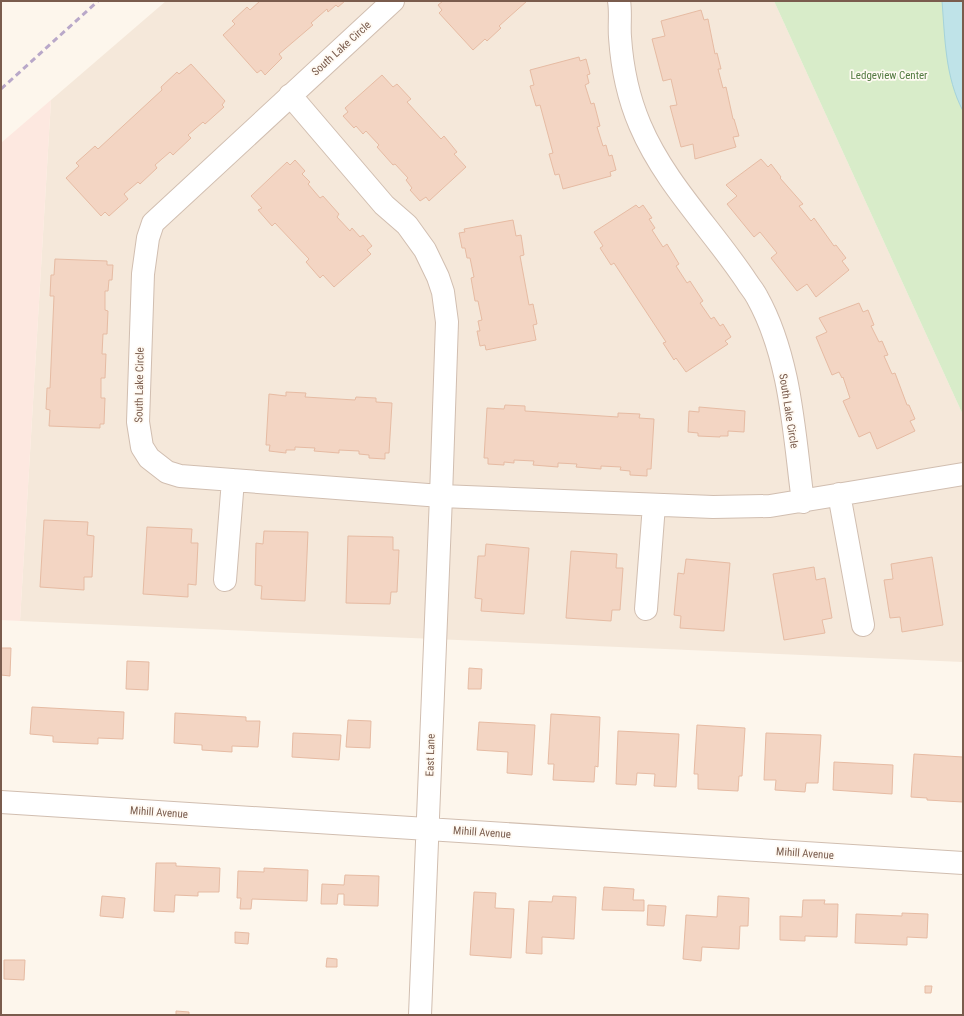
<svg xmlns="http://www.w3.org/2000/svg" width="964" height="1016" viewBox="0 0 964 1016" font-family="'Roboto Condensed',sans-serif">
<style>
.residential{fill:#f5e8da}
.commercial{fill:#fde8e0}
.green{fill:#d8ecc9}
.water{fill:#bfe3e8;stroke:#a5d3da}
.building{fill:#f3d5c3;stroke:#e6bba3}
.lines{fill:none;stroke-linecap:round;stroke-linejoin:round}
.minor-casing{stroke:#d1beb0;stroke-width:24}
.minor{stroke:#fff;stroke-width:22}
.rail{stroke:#b9a8c9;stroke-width:3;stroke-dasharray:6 4;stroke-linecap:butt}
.labels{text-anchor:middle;stroke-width:3.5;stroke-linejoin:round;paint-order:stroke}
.street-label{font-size:11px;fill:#7a5c4d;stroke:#fffaf3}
.park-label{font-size:11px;fill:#537a41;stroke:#fffaf3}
</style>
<rect width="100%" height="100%" fill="#fdf6ec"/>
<path class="residential" d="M 166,1 L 774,1 L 963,415 L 963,662 L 20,621 L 51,100 Z"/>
<path class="commercial" d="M 51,100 L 20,621 L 1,620 L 1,143 Z"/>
<path class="green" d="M 774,1 L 963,1 L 963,415 Z"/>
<path class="water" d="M 942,1 L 963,1 L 963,111 C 945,77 945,38 942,1 Z"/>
<path class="building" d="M 260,1 L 345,1 L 338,7 L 336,5 L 328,12 L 327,9 L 311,23 L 313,25 L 279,54 L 282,58 L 265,75 L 261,70 L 257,73 L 223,35 L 235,24 L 232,21 L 247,7 L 250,10 Z
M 443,1 L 527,1 L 499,26 L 501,28 L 487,41 L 485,39 L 473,50 L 439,13 L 442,10 L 438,5 Z
M 701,10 L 704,20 L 708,19 L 715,54 L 717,53 L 721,69 L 718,69 L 723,88 L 726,87 L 733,119 L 734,119 L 739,136 L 733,137 L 736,147 L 695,159 L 693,144 L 681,147 L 670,106 L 677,105 L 671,79 L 663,81 L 652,39 L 665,36 L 661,21 Z
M 579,57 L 580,61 L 586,59 L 590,74 L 587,75 L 589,83 L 585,85 L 591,104 L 594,103 L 600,126 L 597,127 L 603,146 L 606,145 L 609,156 L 612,155 L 616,170 L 610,172 L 611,176 L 563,189 L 559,174 L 555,175 L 549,154 L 553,153 L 540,105 L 536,106 L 530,86 L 534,85 L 530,70 Z
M 191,64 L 225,101 L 222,105 L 224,107 L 205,124 L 203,122 L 188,135 L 191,138 L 173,155 L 170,152 L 155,165 L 157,168 L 140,184 L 138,182 L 124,194 L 128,199 L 109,216 L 105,212 L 101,216 L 66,178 L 79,166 L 76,163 L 95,146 L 98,149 L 162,90 L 161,87 L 177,72 L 179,74 Z
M 382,75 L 393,87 L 397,84 L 411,99 L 407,102 L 441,139 L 444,136 L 457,152 L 454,154 L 466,167 L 429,201 L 426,197 L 420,201 L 410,190 L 412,188 L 406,180 L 408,178 L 395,164 L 393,165 L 377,147 L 379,145 L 366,131 L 363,134 L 356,126 L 354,128 L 343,116 L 348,112 L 345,108 Z
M 761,159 L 768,167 L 771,164 L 781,177 L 780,178 L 803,204 L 799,206 L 811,221 L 814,218 L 834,246 L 836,245 L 846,258 L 842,261 L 849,270 L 816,297 L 807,284 L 797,291 L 771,258 L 777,253 L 760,232 L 754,237 L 727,204 L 737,196 L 726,185 Z
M 295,160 L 305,171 L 302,174 L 310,182 L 308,184 L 320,198 L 323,196 L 339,214 L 337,217 L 350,231 L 352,228 L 360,237 L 363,235 L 372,246 L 367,250 L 371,254 L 334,287 L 323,275 L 320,278 L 306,262 L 309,259 L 275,223 L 272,226 L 258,210 L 262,208 L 251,196 L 287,162 L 290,165 Z
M 636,205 L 639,208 L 643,205 L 652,218 L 649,219 L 655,228 L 652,230 L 663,247 L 667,244 L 679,264 L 676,266 L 687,283 L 690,281 L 703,301 L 700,303 L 711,319 L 714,317 L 720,326 L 723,324 L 731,337 L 725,341 L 728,344 L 686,372 L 676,358 L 674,360 L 663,343 L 666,342 L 614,263 L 611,265 L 600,248 L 603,246 L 594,232 Z
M 513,220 L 516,236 L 521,235 L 524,255 L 520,256 L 529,305 L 533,304 L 537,324 L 533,325 L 536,340 L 486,350 L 485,345 L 480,346 L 477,331 L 480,331 L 478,321 L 482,320 L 478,301 L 475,301 L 471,278 L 474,277 L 470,258 L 467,258 L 465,248 L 462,248 L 459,233 L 465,232 L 464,229 Z
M 55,259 L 107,261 L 107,265 L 113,265 L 112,280 L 109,280 L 108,291 L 105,291 L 105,310 L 108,311 L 107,334 L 103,334 L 102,354 L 106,354 L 105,378 L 101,378 L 101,398 L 105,398 L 104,424 L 100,424 L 100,428 L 49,426 L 50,410 L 46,409 L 47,388 L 50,388 L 54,296 L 50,296 L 51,275 L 54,275 Z
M 859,303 L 863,312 L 868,310 L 874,325 L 871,326 L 879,342 L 882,341 L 888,355 L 884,356 L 892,374 L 895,373 L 907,405 L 909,405 L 915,419 L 910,421 L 915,431 L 877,449 L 870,432 L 859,437 L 843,401 L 850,398 L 843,377 L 842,378 L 839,372 L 832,375 L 816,337 L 827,332 L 819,318 Z
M 286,392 L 306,393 L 305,397 L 355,400 L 356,397 L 376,398 L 376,402 L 392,403 L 389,453 L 385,453 L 385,459 L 369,458 L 369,455 L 359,454 L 359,451 L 339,450 L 339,453 L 314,451 L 315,448 L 295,447 L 295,450 L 286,450 L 286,453 L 269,451 L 270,445 L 266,445 L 269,394 L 286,396 Z
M 505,405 L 525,406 L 525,411 L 618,417 L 618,413 L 640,414 L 639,418 L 654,419 L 651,469 L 647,469 L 647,476 L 630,475 L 630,471 L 620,470 L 621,467 L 601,466 L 601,469 L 576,467 L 577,464 L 558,463 L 558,467 L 533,465 L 534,461 L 514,460 L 514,463 L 504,462 L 504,465 L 488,464 L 488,458 L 484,458 L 487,408 L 504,409 Z
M 699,407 L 745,411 L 744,432 L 728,431 L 728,436 L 720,436 L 720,437 L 698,436 L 698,433 L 688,432 L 689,411 L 699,412 Z
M 44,520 L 88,522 L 87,535 L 94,536 L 92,577 L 84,577 L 84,590 L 40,587 Z
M 147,527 L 192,529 L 191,543 L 198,543 L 196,585 L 188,584 L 188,597 L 143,594 Z
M 264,531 L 308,532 L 305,601 L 261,599 L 262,586 L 255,585 L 256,543 L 263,544 Z
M 348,536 L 393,537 L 393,550 L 399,550 L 397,592 L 391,592 L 390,604 L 346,603 Z
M 486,544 L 529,548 L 524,614 L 481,611 L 482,599 L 475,598 L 478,556 L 485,556 Z
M 571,551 L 617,554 L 616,568 L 623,568 L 620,610 L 612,610 L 611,621 L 566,618 Z
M 932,557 L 943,625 L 902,632 L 900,617 L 890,618 L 884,580 L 893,579 L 891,564 Z
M 686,559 L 730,563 L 724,631 L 680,628 L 681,616 L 674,615 L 678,573 L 684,574 Z
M 814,567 L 816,580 L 825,578 L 832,618 L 822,620 L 825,633 L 784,640 L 773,574 Z
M 1,648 L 11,648 L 10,676 L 1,675 Z
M 127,661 L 149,662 L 148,690 L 126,689 Z
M 469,668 L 482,669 L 481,689 L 468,689 Z
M 32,707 L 124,712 L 123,739 L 98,738 L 98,744 L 53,742 L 53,736 L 30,734 Z
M 175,713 L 246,717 L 246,721 L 260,721 L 258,747 L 232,746 L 232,752 L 202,750 L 202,745 L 174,743 Z
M 551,714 L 600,717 L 598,767 L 595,766 L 594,782 L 553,780 L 554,764 L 548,764 Z
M 348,720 L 371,721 L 370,748 L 346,747 Z
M 479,722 L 535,725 L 532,775 L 507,773 L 508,752 L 477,750 Z
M 697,725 L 745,728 L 742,776 L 739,776 L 738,791 L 698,789 L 698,774 L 694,774 Z
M 618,731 L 679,734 L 676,787 L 654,786 L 655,774 L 637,773 L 636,785 L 616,784 Z
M 293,733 L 341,735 L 339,760 L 292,757 Z
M 766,733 L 821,735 L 818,783 L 806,783 L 805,792 L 775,790 L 776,780 L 764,780 Z
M 914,754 L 963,757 L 963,802 L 927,800 L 927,798 L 911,797 Z
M 834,762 L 893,765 L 892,794 L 833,790 Z
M 156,863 L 176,863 L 176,866 L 220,868 L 219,892 L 198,892 L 198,896 L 175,895 L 174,912 L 154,911 Z
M 264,868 L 308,870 L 307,901 L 252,899 L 251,909 L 240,909 L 241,898 L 237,898 L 238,871 L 264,872 Z
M 345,875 L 379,876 L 378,906 L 344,905 L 344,894 L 338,894 L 337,904 L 321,904 L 322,884 L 344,885 Z
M 604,887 L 634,889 L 633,900 L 644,900 L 644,911 L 602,910 Z
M 474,892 L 496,893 L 495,908 L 514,909 L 511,958 L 470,955 Z
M 102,896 L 125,898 L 123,918 L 100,916 Z
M 553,896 L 576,897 L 574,939 L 542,937 L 542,954 L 526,953 L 529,901 L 552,902 Z
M 718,896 L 749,898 L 748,926 L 740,926 L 739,949 L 702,947 L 701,961 L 683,959 L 686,915 L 717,917 Z
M 803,900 L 825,900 L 824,904 L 838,904 L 837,937 L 805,936 L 805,941 L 780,940 L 780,916 L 802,917 Z
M 648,905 L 666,906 L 664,926 L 647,925 Z
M 902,913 L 928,914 L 927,938 L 907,937 L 907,945 L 855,943 L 856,914 L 902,916 Z
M 235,932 L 249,933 L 248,944 L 235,943 Z
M 327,958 L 337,959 L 337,967 L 326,967 Z
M 4,960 L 25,960 L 24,980 L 4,979 Z
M 925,986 L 932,986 L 931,993 L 925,993 Z
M 176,1011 L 189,1012 L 189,1015 L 176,1015 Z"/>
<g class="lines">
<g class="minor-casing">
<path id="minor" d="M 393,1 L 153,223 L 148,238 L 143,274 L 138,422 L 142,447 L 149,458 L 167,472 L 180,476 L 441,496 L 420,1015
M 619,1 C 621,12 619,25 620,37 C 622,67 628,97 640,125 C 665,184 712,229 747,282 C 750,287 754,291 757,297 C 791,358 794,434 803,502
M 290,95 L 384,205 L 407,225 L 425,250 L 438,277 L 443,292 L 447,322 L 441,496 L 713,507 L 770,506 L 963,474
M 839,494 L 863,625
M 225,580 L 233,480
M 646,609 L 654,505
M 1,802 L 963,863"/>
</g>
<use href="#minor" class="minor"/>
<path class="rail" d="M 1,89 L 98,1"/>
</g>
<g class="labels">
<g class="street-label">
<text transform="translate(341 48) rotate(-42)" y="4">South Lake Circle</text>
<text transform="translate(139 385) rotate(-89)" y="4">South Lake Circle</text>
<text transform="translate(789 411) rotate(81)" y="4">South Lake Circle</text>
<text transform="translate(430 755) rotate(-88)" y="4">East Lane</text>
<text transform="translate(159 812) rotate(4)" y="4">Mihill Avenue</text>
<text transform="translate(482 832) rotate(4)" y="4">Mihill Avenue</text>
<text transform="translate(805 853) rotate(4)" y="4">Mihill Avenue</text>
</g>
<g class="park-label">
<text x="889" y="79">Ledgeview Center</text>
</g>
</g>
<rect width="964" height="1016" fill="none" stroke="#7a5c4d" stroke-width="4"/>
</svg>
